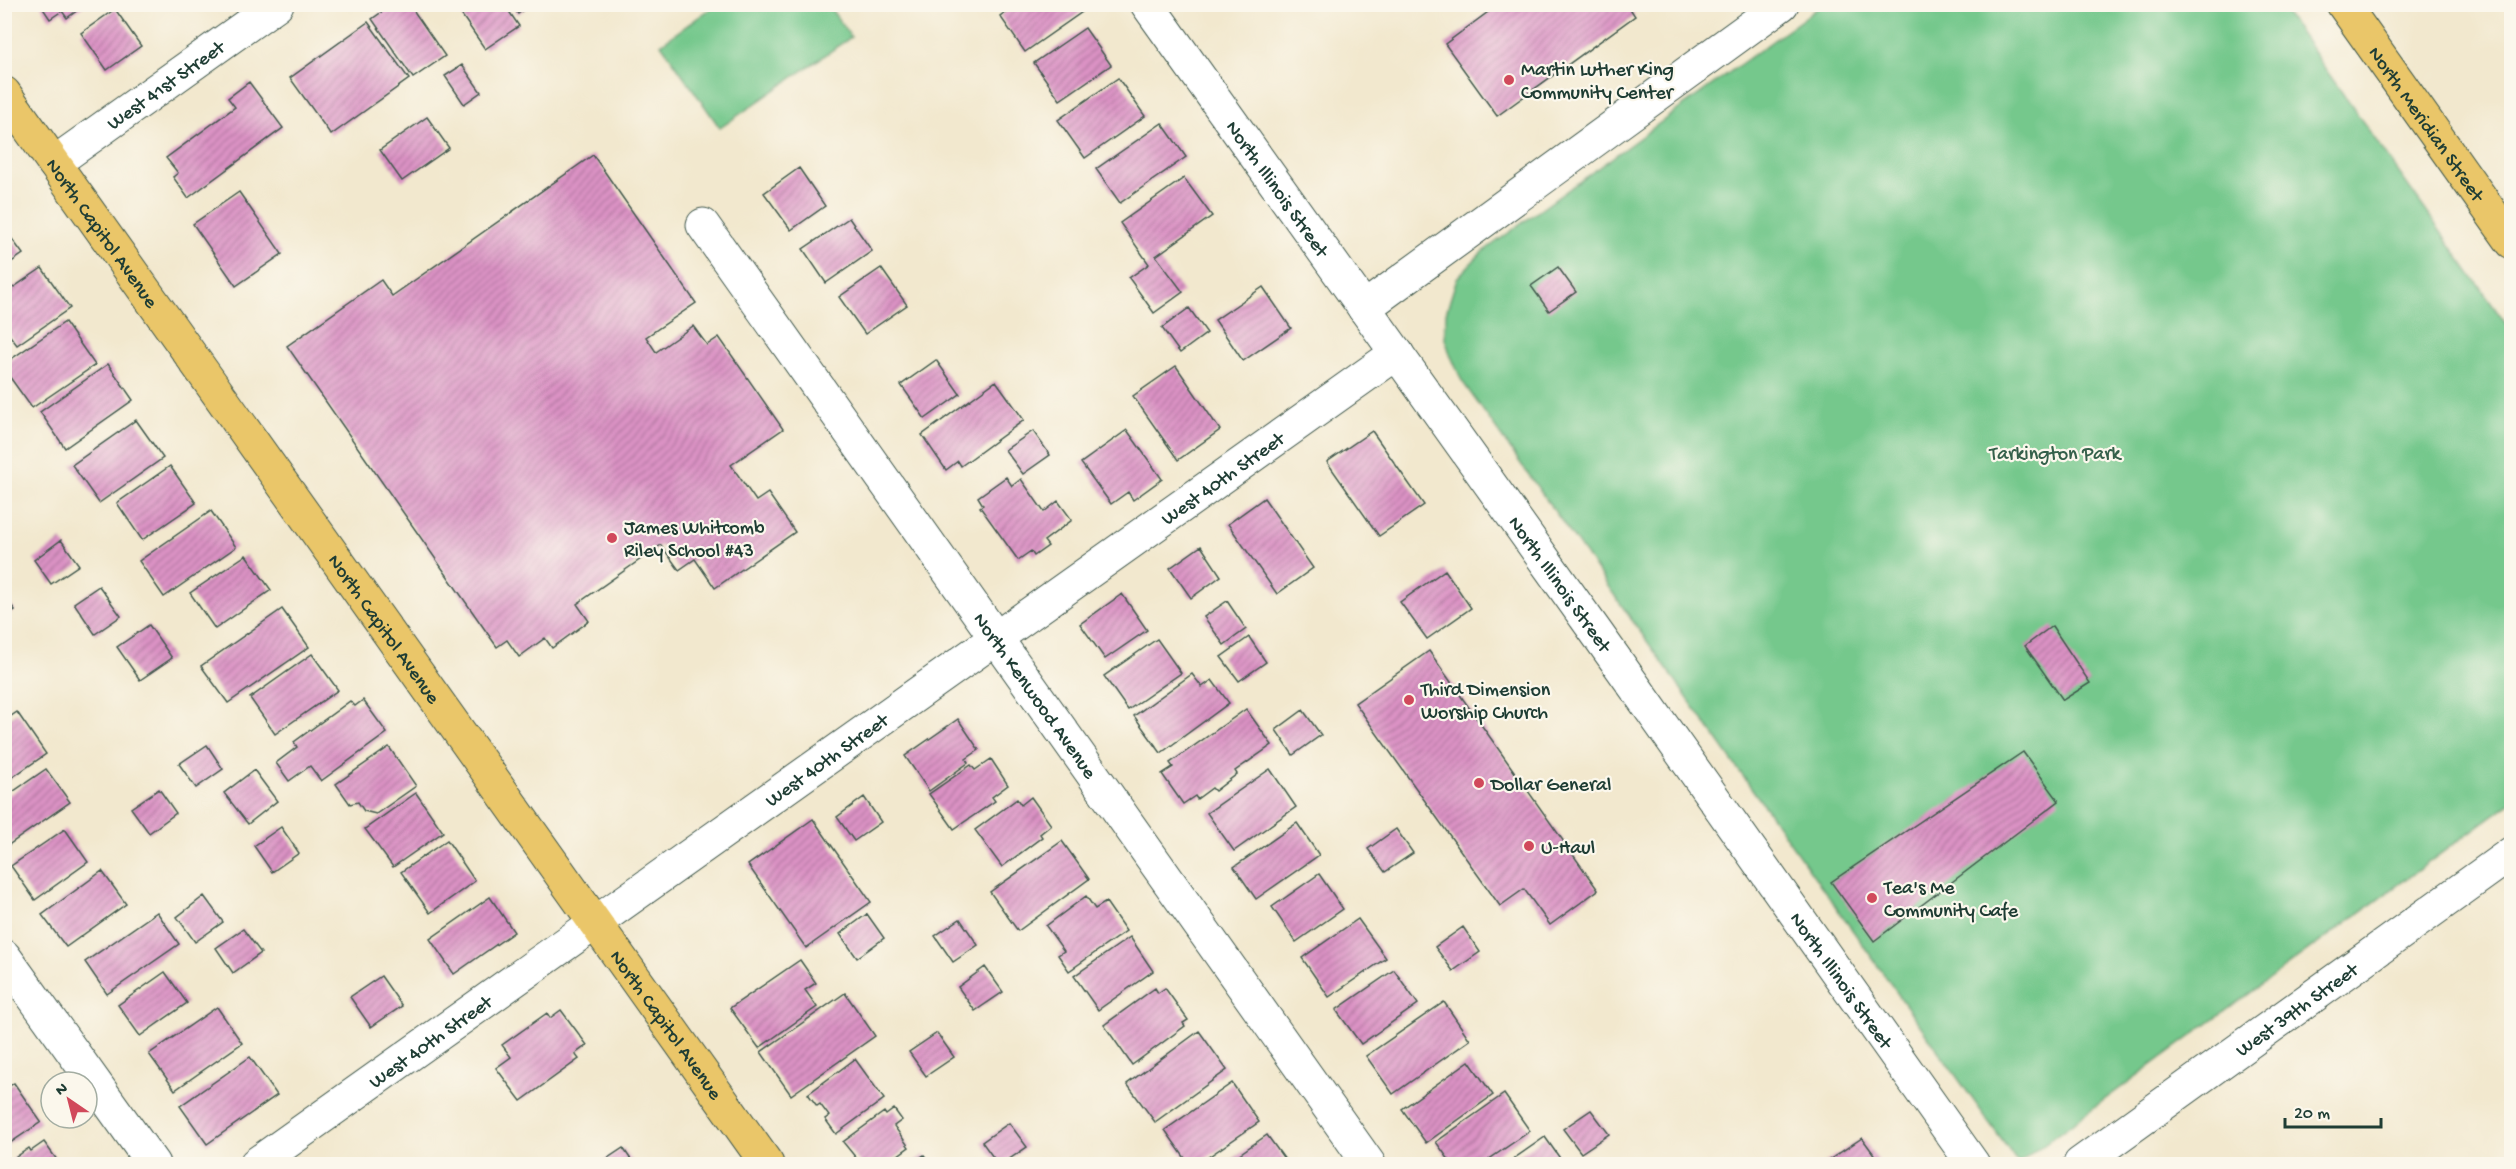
<svg xmlns="http://www.w3.org/2000/svg" width="2516" height="1169" viewBox="0 0 2516 1169" font-family="'Gochi Hand',sans-serif">
<style>
.green{fill:#74c88c;stroke:#4a8260;stroke-width:1.5}
.building{fill:url(#building-hatch)}
.lines{fill:none;stroke-linecap:round;stroke-linejoin:round}
.minor-casing{stroke:#3f574b;stroke-width:35}
.major-casing{stroke:#3f574b;stroke-width:35}
.minor{stroke:#fff;stroke-width:33}
.major{stroke:#eac669;stroke-width:33}
.poi-dot{fill:#d1495b;stroke:#fbf7ec;stroke-width:2}
.labels{text-anchor:middle;stroke-width:4.5;stroke-linejoin:round;paint-order:stroke}
.poi-label{font-size:20px;fill:#1f3d34;stroke:#fbf7ec;text-anchor:start}
.street-label{font-size:20px;fill:#1f3d34;stroke:#fbf7ec}
.park-label{font-size:20px;fill:#34604a;stroke:#fbf7ec}
</style>
<defs>
<pattern id="building-hatch" width="6" height="6" patternUnits="userSpaceOnUse" patternTransform="scale(1.5)"><rect width="6" height="6" fill="#db92c4"/><path d="M-1 1l2-2M0 6l6-6M5 7l2-2" fill="none" stroke="#b178a0"/></pattern>
</defs>
<rect width="100%" height="100%" fill="#fbf7ec"/>
<filter id="ink" filterUnits="userSpaceOnUse"><feTurbulence type="fractalNoise" baseFrequency=".0167" numOctaves="2"/><feDisplacementMap in="SourceGraphic" scale="12" xChannelSelector="R" yChannelSelector="G"/><feConvolveMatrix kernelMatrix="1 2 1 2 8 2 1 2 1" color-interpolation-filters="sRGB"/></filter>
<filter id="wash" filterUnits="userSpaceOnUse"><feTurbulence type="fractalNoise" baseFrequency=".008" numOctaves="4" result="noise"/><feDisplacementMap in="SourceGraphic" scale="24" xChannelSelector="R" yChannelSelector="G"/><feGaussianBlur stdDeviation="1.35" result="paint"/><feColorMatrix in="noise" values="0 0 0 0 0 0 0 0 0 0 0 0 0 0 0 0 0 1.4 0 .05"/><feComposite in="paint" operator="in"/></filter>
<g filter="url(#wash)">
<rect width="100%" height="100%" fill="#f2e8ce"/>
<path class="green" d="M 717,4 L 828,5 L 851,37 L 720,128 L 661,44 Z
M 1822,5 L 2280,5 L 2511,331 L 2511,802 L 2018,1163 L 1462,381 L 1450,354 L 1445,338 L 1446,313 L 1457,278 L 1481,253 Z"/>
<g id="blocks">
<path class="building" d="M 40,4 L 86,4 L 67,18 L 62,11 L 50,19 Z
M 393,4 L 409,4 L 445,56 L 413,78 L 372,19 Z
M 454,4 L 504,4 L 519,26 L 485,49 Z
M 511,4 L 531,4 L 518,14 Z
M 938,4 L 953,4 L 943,12 Z
M 1016,4 L 1076,4 L 1082,12 L 1025,52 L 1000,16 Z
M 1499,4 L 1627,4 L 1635,16 L 1497,116 L 1445,44 Z
M 115,9 L 141,46 L 107,70 L 81,33 Z
M 368,22 L 409,79 L 331,135 L 290,78 Z
M 1085,28 L 1111,65 L 1060,100 L 1034,63 Z
M 462,65 L 481,92 L 464,104 L 445,76 Z
M 1118,78 L 1145,116 L 1085,158 L 1058,120 Z
M 249,82 L 283,128 L 188,198 L 173,177 L 178,173 L 166,158 L 235,107 L 228,98 Z
M 427,117 L 449,148 L 402,181 L 380,150 Z
M 1162,123 L 1186,157 L 1120,203 L 1096,169 Z
M 593,155 L 696,303 L 646,337 L 656,352 L 693,326 L 707,345 L 719,337 L 783,429 L 731,465 L 756,501 L 768,493 L 795,532 L 715,588 L 695,559 L 679,570 L 661,545 L 577,604 L 589,621 L 552,648 L 545,638 L 519,657 L 507,640 L 497,647 L 287,346 L 381,280 L 392,296 Z
M 799,168 L 825,206 L 791,230 L 764,193 Z
M 1184,178 L 1212,216 L 1156,256 L 1183,292 L 1154,313 L 1129,278 L 1149,264 L 1120,223 Z
M 239,192 L 282,254 L 236,286 L 193,224 Z
M 849,218 L 872,251 L 826,283 L 803,249 Z
M 4,228 L 23,254 L 4,267 Z
M 1558,267 L 1576,292 L 1549,311 L 1531,286 Z
M 42,268 L 70,308 L 17,345 L 4,328 L 4,294 Z
M 881,268 L 907,305 L 865,334 L 839,297 Z
M 1263,287 L 1291,328 L 1243,361 L 1215,320 Z
M 1189,308 L 1207,333 L 1180,353 L 1162,328 Z
M 65,322 L 95,365 L 32,408 L 4,369 L 4,364 Z
M 936,360 L 960,394 L 925,419 L 901,385 Z
M 108,364 L 133,400 L 65,448 L 40,412 Z
M 1176,366 L 1220,430 L 1178,460 L 1133,396 Z
M 996,381 L 1024,420 L 961,466 L 958,461 L 946,470 L 922,435 Z
M 136,420 L 163,458 L 99,503 L 72,465 Z
M 1127,430 L 1162,479 L 1133,500 L 1128,492 L 1111,504 L 1081,463 Z
M 1033,431 L 1050,455 L 1023,474 L 1005,450 Z
M 1372,431 L 1424,505 L 1379,536 L 1327,462 Z
M 170,466 L 196,503 L 142,540 L 117,503 Z
M 1006,477 L 1012,486 L 1021,479 L 1044,512 L 1058,501 L 1072,520 L 1044,541 L 1048,546 L 1034,556 L 1031,551 L 1018,560 L 980,507 L 983,505 L 978,497 Z
M 1264,498 L 1313,568 L 1277,594 L 1228,524 Z
M 211,511 L 236,547 L 164,597 L 139,561 Z
M 61,540 L 79,565 L 51,584 L 34,560 Z
M 1201,546 L 1221,576 L 1191,598 L 1170,568 Z
M 246,555 L 271,590 L 215,629 L 190,593 Z
M 1445,570 L 1471,608 L 1427,639 L 1400,602 Z
M 99,586 L 121,616 L 95,634 L 74,603 Z
M 1122,594 L 1147,630 L 1105,659 L 1080,624 Z
M 4,596 L 15,610 L 4,617 Z
M 1227,601 L 1246,629 L 1224,645 L 1204,617 Z
M 282,609 L 309,647 L 228,703 L 201,666 Z
M 149,625 L 172,658 L 140,680 L 117,647 Z
M 2052,626 L 2090,683 L 2063,700 L 2025,646 Z
M 1249,637 L 1266,662 L 1239,681 L 1221,657 Z
M 1157,639 L 1181,673 L 1128,710 L 1104,676 Z
M 1429,651 L 1598,890 L 1550,925 L 1524,889 L 1500,906 L 1355,703 Z
M 312,654 L 338,690 L 275,734 L 250,698 Z
M 1192,674 L 1202,687 L 1212,680 L 1229,703 L 1161,753 L 1134,716 Z
M 363,700 L 387,733 L 321,781 L 310,766 L 289,781 L 276,763 L 297,747 L 294,742 L 350,701 L 355,706 Z
M 1246,709 L 1272,745 L 1235,771 L 1237,774 L 1215,791 L 1212,788 L 1197,799 L 1195,796 L 1183,804 L 1162,774 L 1173,767 L 1170,763 Z
M 1303,710 L 1321,735 L 1293,755 L 1276,730 Z
M 17,712 L 46,754 L 4,783 L 4,721 Z
M 958,719 L 979,750 L 966,759 L 968,763 L 929,791 L 905,756 Z
M 207,745 L 223,769 L 196,788 L 179,764 Z
M 389,747 L 416,786 L 376,814 L 364,811 L 358,802 L 350,804 L 336,784 Z
M 2023,752 L 2059,801 L 1874,941 L 1831,882 Z
M 991,759 L 1008,785 L 992,797 L 995,801 L 954,829 L 929,794 L 971,765 L 975,770 Z
M 46,769 L 70,802 L 4,848 L 4,798 Z
M 1270,769 L 1296,807 L 1234,851 L 1207,813 Z
M 254,770 L 277,801 L 248,824 L 224,793 Z
M 159,789 L 176,813 L 149,833 L 131,808 Z
M 416,793 L 443,832 L 393,867 L 365,829 Z
M 864,797 L 881,822 L 854,841 L 837,817 Z
M 1031,797 L 1051,825 L 1040,834 L 1042,837 L 1002,867 L 975,830 L 1017,799 L 1021,805 Z
M 813,819 L 871,902 L 806,948 L 748,865 Z
M 1297,823 L 1319,855 L 1256,899 L 1234,867 Z
M 281,827 L 299,853 L 272,872 L 254,846 Z
M 65,829 L 88,862 L 35,900 L 11,866 Z
M 1396,829 L 1413,853 L 1385,872 L 1368,849 Z
M 447,840 L 475,881 L 430,913 L 401,872 Z
M 1062,841 L 1089,879 L 1018,931 L 990,892 Z
M 102,871 L 126,904 L 66,947 L 42,915 Z
M 1319,874 L 1343,909 L 1296,942 L 1272,907 Z
M 204,896 L 223,922 L 195,942 L 177,917 Z
M 1086,896 L 1095,909 L 1106,902 L 1126,931 L 1069,971 L 1058,955 L 1064,951 L 1046,926 Z
M 490,897 L 514,932 L 454,974 L 430,939 Z
M 157,912 L 179,944 L 107,994 L 85,962 Z
M 867,914 L 884,938 L 857,958 L 840,934 Z
M 960,919 L 978,945 L 953,962 L 935,936 Z
M 1358,919 L 1386,958 L 1329,997 L 1302,958 Z
M 1463,927 L 1480,952 L 1453,971 L 1435,947 Z
M 243,929 L 261,953 L 233,973 L 216,948 Z
M 1130,937 L 1153,971 L 1098,1010 L 1074,976 Z
M 800,960 L 816,983 L 805,990 L 817,1007 L 759,1048 L 730,1008 Z
M 985,967 L 1003,992 L 975,1011 L 958,987 Z
M 1394,970 L 1418,1004 L 1361,1044 L 1336,1010 Z
M 165,972 L 187,1003 L 140,1036 L 118,1005 Z
M 381,976 L 402,1006 L 371,1027 L 350,997 Z
M 1155,988 L 1158,993 L 1165,988 L 1188,1020 L 1183,1023 L 1185,1026 L 1132,1065 L 1104,1025 Z
M 845,993 L 875,1036 L 791,1095 L 761,1052 Z
M 1444,1002 L 1470,1040 L 1393,1094 L 1366,1056 Z
M 217,1007 L 242,1043 L 175,1090 L 149,1054 Z
M 561,1010 L 587,1045 L 575,1054 L 579,1059 L 521,1101 L 496,1068 L 511,1057 L 502,1045 L 547,1013 L 550,1018 Z
M 1199,1031 L 1227,1070 L 1155,1122 L 1127,1084 Z
M 937,1033 L 954,1057 L 926,1076 L 909,1052 Z
M 250,1057 L 277,1095 L 207,1144 L 180,1106 Z
M 855,1059 L 884,1099 L 836,1134 L 825,1119 L 829,1116 L 820,1104 L 817,1106 L 808,1094 Z
M 1469,1061 L 1493,1095 L 1426,1143 L 1402,1109 Z
M 14,1083 L 41,1122 L 4,1147 L 4,1089 Z
M 1232,1083 L 1259,1122 L 1198,1164 L 1189,1164 L 1165,1130 Z
M 1504,1094 L 1530,1131 L 1482,1164 L 1452,1164 L 1436,1142 Z
M 894,1109 L 902,1120 L 894,1126 L 909,1147 L 886,1164 L 861,1164 L 843,1142 L 884,1112 L 886,1115 Z
M 1591,1110 L 1609,1134 L 1581,1153 L 1563,1129 Z
M 1009,1123 L 1027,1147 L 1002,1164 L 998,1164 L 982,1142 Z
M 1267,1135 L 1288,1164 L 1225,1164 Z
M 1545,1137 L 1564,1164 L 1506,1164 Z
M 1862,1138 L 1881,1164 L 1823,1164 Z
M 44,1142 L 60,1164 L 6,1164 L 29,1148 L 31,1151 Z
M 623,1148 L 634,1164 L 599,1164 Z
M 924,1155 L 931,1164 L 910,1164 Z"/>
</g>
</g>
<g filter="url(#ink)">
<use href="#blocks" fill-opacity="0" stroke="#3f574b" stroke-width="1.5"/>
<g class="lines">
<g class="minor-casing">
<g id="minor">
<path id="s1" d="M 1147,4 L 1598,635 L 1973,1164"/>
<path id="s2" d="M 54,163 L 277,4"/>
<path id="s3" d="M 703,225 L 1369,1164"/>
<path d="M 1364,308 L 1782,4"/>
<path d="M 4,956 L 153,1164"/>
<path id="s4" d="M 256,1164 L 1397,353"/>
<path id="s5" d="M 2080,1164 L 2512,853"/>
</g>
</g>
<g class="major-casing">
<g id="major">
<path id="s6" d="M 2343,4 L 2512,242"/>
<path id="s7" d="M 4,93 L 767,1164"/>
</g>
</g>
<use href="#minor" class="minor"/>
<use href="#major" class="major"/>
</g>
</g>
<g class="poi-dot">
<circle cx="1509" cy="80" r="6"/>
<circle cx="612" cy="538" r="6"/>
<circle cx="1409" cy="700" r="6"/>
<circle cx="1479" cy="783" r="6"/>
<circle cx="1529" cy="846" r="6"/>
<circle cx="1872" cy="898" r="6"/>
</g>
<g class="labels">
<g class="poi-label">
<text x="1521" y="75">Martin Luther King<tspan x="1521" dy="23">Community Center</tspan></text>
<text x="624" y="533">James Whitcomb<tspan x="624" dy="23">Riley School #43</tspan></text>
<text x="1421" y="695">Third Dimension<tspan x="1421" dy="23">Worship Church</tspan></text>
<text x="1491" y="790">Dollar General</text>
<text x="1541" y="853">U-Haul</text>
<text x="1884" y="893">Tea's Me<tspan x="1884" dy="23">Community Cafe</tspan></text>
</g>
<g class="street-label">
<text dy="7" stroke="none"><textPath href="#s2" startOffset="136">West 41st Street</textPath></text>
<text dy="7" stroke="none"><textPath href="#s6" startOffset="146">North Meridian Street</textPath></text>
<text dy="7" stroke="none"><textPath href="#s1" startOffset="226">North Illinois Street</textPath></text>
<text dy="7" stroke="none"><textPath href="#s7" startOffset="171">North Capitol Avenue</textPath></text>
<text dy="7" stroke="none"><textPath href="#s4" startOffset="1185">West 40th Street</textPath></text>
<text dy="7" stroke="none"><textPath href="#s1" startOffset="712">North Illinois Street</textPath></text>
<text dy="7" stroke="none"><textPath href="#s7" startOffset="657">North Capitol Avenue</textPath></text>
<text dy="7" stroke="none"><textPath href="#s3" startOffset="576">North Kenwood Avenue</textPath></text>
<text dy="7" stroke="none"><textPath href="#s4" startOffset="699">West 40th Street</textPath></text>
<text dy="7" stroke="none"><textPath href="#s1" startOffset="1198">North Illinois Street</textPath></text>
<text dy="7" stroke="none"><textPath href="#s5" startOffset="266">West 39th Street</textPath></text>
<text dy="7" stroke="none"><textPath href="#s7" startOffset="1143">North Capitol Avenue</textPath></text>
<text dy="7" stroke="none"><textPath href="#s4" startOffset="213">West 40th Street</textPath></text>
</g>
<g class="park-label">
<text x="2055" y="459">Tarkington Park</text>
</g>
</g>
<rect width="2516" height="1169" fill="none" stroke="#fbf7ec" stroke-width="24"/>
<g transform="translate(69 1100) rotate(325)"><circle r="28" fill="#fbf7ec" stroke="#a3ada2" stroke-width="1.5"/>
<path d="M0-4.5L10 22L0 15L-10 22Z" fill="#d1495b"/>
<text y="-9" font-size="16" font-weight="bold" text-anchor="middle" fill="#1f3d34">N</text>
</g>
<path d="M2285 1118v9h96v-9" fill="none" stroke="#1f3d34" stroke-width="3"/>
<text x="2294" y="1118" font-size="18" fill="#1f3d34" stroke="#fbf7ec" stroke-width="4.5" paint-order="stroke">20 m</text>
</svg>
